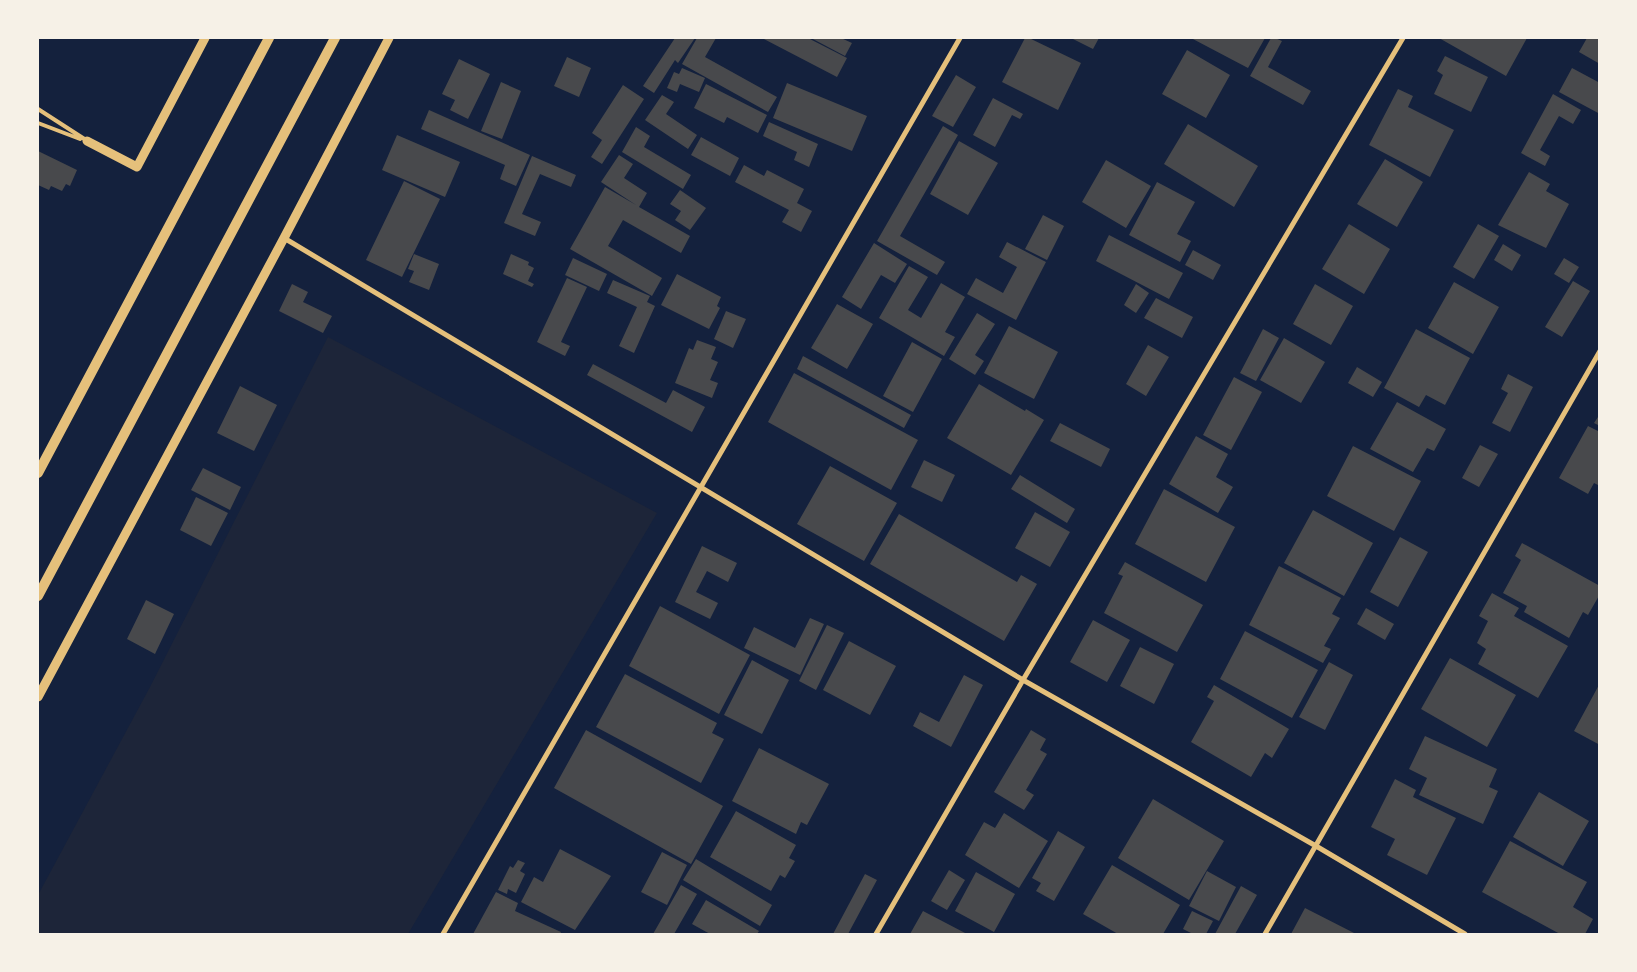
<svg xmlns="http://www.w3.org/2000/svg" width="1637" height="972" viewBox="0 0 1637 972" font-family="Quicksand,sans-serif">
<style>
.green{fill:#1d2539}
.building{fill:#48494c}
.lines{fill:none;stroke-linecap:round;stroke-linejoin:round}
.service{stroke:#e5c07b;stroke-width:4}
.minor{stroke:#e5c07b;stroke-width:5}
.tertiary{stroke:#e5c07b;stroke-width:9}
.secondary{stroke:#e5c07b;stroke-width:10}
</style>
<rect width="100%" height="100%" fill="#14213d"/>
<path class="green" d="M 328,337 L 657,513 L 408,934 L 38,934 L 38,895 L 150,687 Z"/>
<path class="building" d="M 675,38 L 695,38 L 678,63 L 675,60 L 654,93 L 643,86 Z
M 697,38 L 716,38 L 705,57 L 777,97 L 768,112 L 682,64 Z
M 762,38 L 808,38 L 847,58 L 837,77 Z
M 811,38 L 841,38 L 852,43 L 845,56 Z
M 1025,38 L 1029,38 L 1081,63 L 1058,110 L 1002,82 Z
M 1071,38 L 1099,38 L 1093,49 Z
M 1191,38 L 1265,38 L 1248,68 Z
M 1271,38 L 1275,38 L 1282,41 L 1268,67 L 1311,91 L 1303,105 L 1250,76 Z
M 1439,38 L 1527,38 L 1506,76 Z
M 1587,38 L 1600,38 L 1600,64 L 1579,52 Z
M 1187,50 L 1230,75 L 1206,118 L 1162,94 Z
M 1445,56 L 1488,77 L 1471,112 L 1434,94 L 1443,75 L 1437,71 Z
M 567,57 L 591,68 L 579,97 L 554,86 Z
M 459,59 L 490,74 L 468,119 L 450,110 L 455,100 L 442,94 Z
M 682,68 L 705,78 L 699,92 L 680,84 L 677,92 L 667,88 L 674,72 L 679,74 Z
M 1572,68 L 1600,83 L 1600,114 L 1559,92 Z
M 956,75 L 976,87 L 953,127 L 932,116 Z
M 501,82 L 521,91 L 502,139 L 481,131 Z
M 787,83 L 867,116 L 852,151 L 773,118 Z
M 706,84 L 767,115 L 758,133 L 727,117 L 724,123 L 694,108 Z
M 623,85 L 644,99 L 602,164 L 591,157 L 602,140 L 592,133 Z
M 1398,89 L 1413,96 L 1408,107 L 1454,130 L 1430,177 L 1369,145 Z
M 1553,94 L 1581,110 L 1573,124 L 1559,116 L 1540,150 L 1550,156 L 1545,166 L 1521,153 Z
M 662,95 L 674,102 L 666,114 L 697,135 L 688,149 L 645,120 Z
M 993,98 L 1023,114 L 1020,119 L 1012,115 L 995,147 L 973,135 Z
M 429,110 L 530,155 L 516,186 L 500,179 L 505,165 L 421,129 Z
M 769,122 L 818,144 L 809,167 L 794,160 L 797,152 L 763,136 Z
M 1188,124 L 1258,166 L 1234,207 L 1164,164 Z
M 943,126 L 958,135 L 900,236 L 945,262 L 937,275 L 877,241 Z
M 636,127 L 650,136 L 644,147 L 691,175 L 683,189 L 622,152 Z
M 397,135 L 460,162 L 445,197 L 382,170 Z
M 701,137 L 739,158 L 730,176 L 691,155 Z
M 959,141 L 998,163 L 968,215 L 930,194 Z
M 38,151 L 77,170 L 70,186 L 66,184 L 62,191 L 51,186 L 49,190 L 38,185 Z
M 619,155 L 633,164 L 624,178 L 647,193 L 639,207 L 690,236 L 681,253 L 623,220 L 608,246 L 662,278 L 652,296 L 570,249 L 605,187 L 636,205 L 601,182 Z
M 532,156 L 576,175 L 571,187 L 540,174 L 522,214 L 541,222 L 535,236 L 504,223 Z
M 1385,159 L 1423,182 L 1397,227 L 1357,204 Z
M 1106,160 L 1151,186 L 1126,228 L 1082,202 Z
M 744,165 L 764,176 L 767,170 L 804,189 L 797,203 L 812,211 L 801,232 L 782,222 L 789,210 L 735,182 Z
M 1529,172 L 1550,184 L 1546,191 L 1569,204 L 1546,248 L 1498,225 Z
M 404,181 L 440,199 L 402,277 L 366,260 Z
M 1157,182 L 1195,202 L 1177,234 L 1191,241 L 1180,262 L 1129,235 Z
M 680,190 L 706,208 L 690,230 L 675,220 L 681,211 L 670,204 Z
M 1043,215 L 1064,226 L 1047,260 L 1025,249 Z
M 1349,224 L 1390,249 L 1364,294 L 1322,269 Z
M 1478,224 L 1499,236 L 1474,279 L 1453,267 Z
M 1109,235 L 1183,273 L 1169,299 L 1096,261 Z
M 1007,242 L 1046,262 L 1016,320 L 967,294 L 976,278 L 1003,293 L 1017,267 L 999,257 Z
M 874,243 L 907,264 L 895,283 L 881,275 L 861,309 L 842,297 Z
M 1503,244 L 1521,255 L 1512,271 L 1494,260 Z
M 1193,250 L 1221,265 L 1213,280 L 1185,265 Z
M 414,254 L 439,264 L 429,290 L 409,282 L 414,271 L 408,269 Z
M 511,254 L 529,262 L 528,265 L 534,268 L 528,281 L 534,284 L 532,287 L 503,274 Z
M 573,258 L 607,274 L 599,291 L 565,275 Z
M 1564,258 L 1579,267 L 1569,283 L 1554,274 Z
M 909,266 L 928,277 L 908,310 L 921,318 L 941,283 L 965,297 L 945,332 L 955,337 L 944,356 L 879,318 Z
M 677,274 L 721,297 L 717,306 L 720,308 L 709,329 L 661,305 Z
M 567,278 L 587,287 L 561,342 L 570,346 L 565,356 L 537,342 Z
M 613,280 L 650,296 L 647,302 L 655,306 L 634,353 L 619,346 L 637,307 L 607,293 Z
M 1573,281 L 1590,291 L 1562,337 L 1545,327 Z
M 1454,282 L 1499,307 L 1473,354 L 1428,328 Z
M 292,284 L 308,292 L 303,302 L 332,316 L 323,333 L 279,311 Z
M 1136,284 L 1149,293 L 1136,313 L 1124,305 Z
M 1315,284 L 1353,306 L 1331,345 L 1293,324 Z
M 1156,298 L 1193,317 L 1182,338 L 1144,318 Z
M 837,304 L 873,324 L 847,369 L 811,348 Z
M 726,311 L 746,319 L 733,348 L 714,339 Z
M 977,313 L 995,324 L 975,355 L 984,361 L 975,375 L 949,359 Z
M 1009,326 L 1058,352 L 1034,399 L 984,373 Z
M 1263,329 L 1279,338 L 1256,381 L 1240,373 Z
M 1416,329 L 1470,358 L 1445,405 L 1426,395 L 1419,407 L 1384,388 Z
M 1284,338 L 1325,362 L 1301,403 L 1260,380 Z
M 697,340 L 716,347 L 711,359 L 718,362 L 710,380 L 718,383 L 712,398 L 675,383 L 689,348 L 693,350 Z
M 912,342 L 942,359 L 913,412 L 883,396 Z
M 1148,345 L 1169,357 L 1146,396 L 1126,384 Z
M 803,356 L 911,415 L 904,428 L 797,369 Z
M 593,364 L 666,403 L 673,390 L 705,407 L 692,432 L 587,375 Z
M 1357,367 L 1382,382 L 1373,397 L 1348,383 Z
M 794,373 L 918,440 L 891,490 L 768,422 Z
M 1508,374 L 1533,387 L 1510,432 L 1492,423 L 1508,393 L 1501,389 Z
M 1234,377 L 1262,392 L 1231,450 L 1203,435 Z
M 979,384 L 1025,411 L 1026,409 L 1044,420 L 1011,475 L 947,438 Z
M 240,386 L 277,405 L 254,451 L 217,433 Z
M 1397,402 L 1446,429 L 1434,451 L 1427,448 L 1413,472 L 1370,449 Z
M 1600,414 L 1600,426 L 1594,423 Z
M 1060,423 L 1110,449 L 1101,467 L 1050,441 Z
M 1588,426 L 1600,432 L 1600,486 L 1594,483 L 1588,494 L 1559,478 Z
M 1196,436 L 1228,454 L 1216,477 L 1233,487 L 1218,513 L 1169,484 Z
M 1480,445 L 1498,454 L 1479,487 L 1462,478 Z
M 1353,446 L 1421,481 L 1394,531 L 1327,496 Z
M 924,460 L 955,475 L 942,502 L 911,487 Z
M 830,466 L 897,503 L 864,561 L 797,524 Z
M 203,468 L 241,487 L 230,510 L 191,490 Z
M 1020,475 L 1075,509 L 1067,523 L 1011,489 Z
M 1164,489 L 1235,527 L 1206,582 L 1135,544 Z
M 196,497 L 228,513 L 211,546 L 180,530 Z
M 1313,510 L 1373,543 L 1344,596 L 1284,563 Z
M 1035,512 L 1070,532 L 1050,567 L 1015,548 Z
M 899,514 L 1017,582 L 1021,575 L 1037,584 L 1004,641 L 870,564 Z
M 1400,537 L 1428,552 L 1398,607 L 1370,592 Z
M 1522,543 L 1600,586 L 1600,594 L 1588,615 L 1583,612 L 1569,638 L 1524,612 L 1527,606 L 1503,593 L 1521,560 L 1515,556 Z
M 702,546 L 737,563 L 728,582 L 707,571 L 696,592 L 718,603 L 710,619 L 675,602 Z
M 1125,562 L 1203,605 L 1177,652 L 1104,613 L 1123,576 L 1118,574 Z
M 1279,566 L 1341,598 L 1332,614 L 1340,618 L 1324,646 L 1331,649 L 1323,663 L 1249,625 Z
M 1492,593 L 1519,608 L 1514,616 L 1568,646 L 1538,698 L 1478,664 L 1486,649 L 1477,643 L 1488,621 L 1479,616 Z
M 146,600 L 174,614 L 155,654 L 127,639 Z
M 660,606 L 750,655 L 719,714 L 629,666 Z
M 1366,608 L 1394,624 L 1385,640 L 1357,624 Z
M 810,618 L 824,624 L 800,675 L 744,648 L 754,627 L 795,648 Z
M 1093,620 L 1130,640 L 1107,682 L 1070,662 Z
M 827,625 L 844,633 L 816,690 L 799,681 Z
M 1245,631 L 1318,670 L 1292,718 L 1220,679 Z
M 849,641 L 896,666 L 870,715 L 823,690 Z
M 1140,647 L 1174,664 L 1154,704 L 1120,686 Z
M 1450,658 L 1516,695 L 1487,747 L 1421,709 Z
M 752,660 L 789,680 L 762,734 L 724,715 Z
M 1329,662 L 1353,675 L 1325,730 L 1299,717 Z
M 625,674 L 717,723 L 712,733 L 724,739 L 701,783 L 596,727 Z
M 964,675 L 983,685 L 951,747 L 913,726 L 920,712 L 939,722 Z
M 1600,683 L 1600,745 L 1574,731 Z
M 1214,685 L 1289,729 L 1272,758 L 1265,753 L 1251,777 L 1191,742 L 1214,701 L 1207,697 Z
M 586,730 L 723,806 L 691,864 L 554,788 Z
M 1031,730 L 1046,739 L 1040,750 L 1047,754 L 1026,790 L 1034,795 L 1024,810 L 994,792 Z
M 1425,736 L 1497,769 L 1489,787 L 1498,791 L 1483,824 L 1419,795 L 1427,778 L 1409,769 Z
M 759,748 L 829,784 L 807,825 L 801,822 L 796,834 L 732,801 Z
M 1395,779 L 1416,790 L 1413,797 L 1456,818 L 1427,875 L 1387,855 L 1395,839 L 1371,827 Z
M 1539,792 L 1589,821 L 1563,866 L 1513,837 Z
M 1153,799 L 1224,841 L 1189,900 L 1118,858 Z
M 736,811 L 796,845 L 789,858 L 795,861 L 785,878 L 780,875 L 771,891 L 710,857 Z
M 1004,813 L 1048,841 L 1019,888 L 965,855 L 984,822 L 995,828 Z
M 1058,831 L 1085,847 L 1054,901 L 1036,891 L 1041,883 L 1032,878 Z
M 1510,841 L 1587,882 L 1573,907 L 1593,919 L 1585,934 L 1560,934 L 1482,892 Z
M 560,849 L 611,876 L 575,930 L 521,902 L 534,877 L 543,882 Z
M 662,852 L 687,865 L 667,905 L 641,892 Z
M 696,859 L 772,905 L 760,926 L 683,880 Z
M 518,860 L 525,863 L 520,871 L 525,874 L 516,893 L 508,889 L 507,894 L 498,890 L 510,866 L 513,868 Z
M 1112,865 L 1180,905 L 1163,934 L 1118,934 L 1083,914 Z
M 949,870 L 965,880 L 947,910 L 931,901 Z
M 1207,871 L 1236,887 L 1219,921 L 1189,906 Z
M 976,872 L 1015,894 L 994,932 L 955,911 Z
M 865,874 L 877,880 L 848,934 L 833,934 Z
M 681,885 L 697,894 L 674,934 L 653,934 Z
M 1241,886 L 1257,895 L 1235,934 L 1215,934 Z
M 496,892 L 518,903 L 515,911 L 561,932 L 560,934 L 473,934 Z
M 706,900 L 759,931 L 757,934 L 710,934 L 692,924 Z
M 1305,908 L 1356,934 L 1291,934 Z
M 923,911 L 967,934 L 910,934 Z
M 1192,911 L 1213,921 L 1206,934 L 1193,934 L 1183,929 Z"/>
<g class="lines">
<path class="service" d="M 38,109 L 86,140
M 38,123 L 80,139"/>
<path class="minor" d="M 284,238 L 1023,680 L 1316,846 L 1465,934
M 443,934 L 960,38
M 876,934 L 1023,680 L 1403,38
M 1265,934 L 1600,351"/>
<path class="tertiary" d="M 87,141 L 137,167 L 205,38
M 38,697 L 284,238 L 389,38"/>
<path class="secondary" d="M 38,473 L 269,38
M 38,596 L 335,38"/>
</g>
<rect width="1637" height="972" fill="none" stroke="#f6f1e7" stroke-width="78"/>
</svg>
